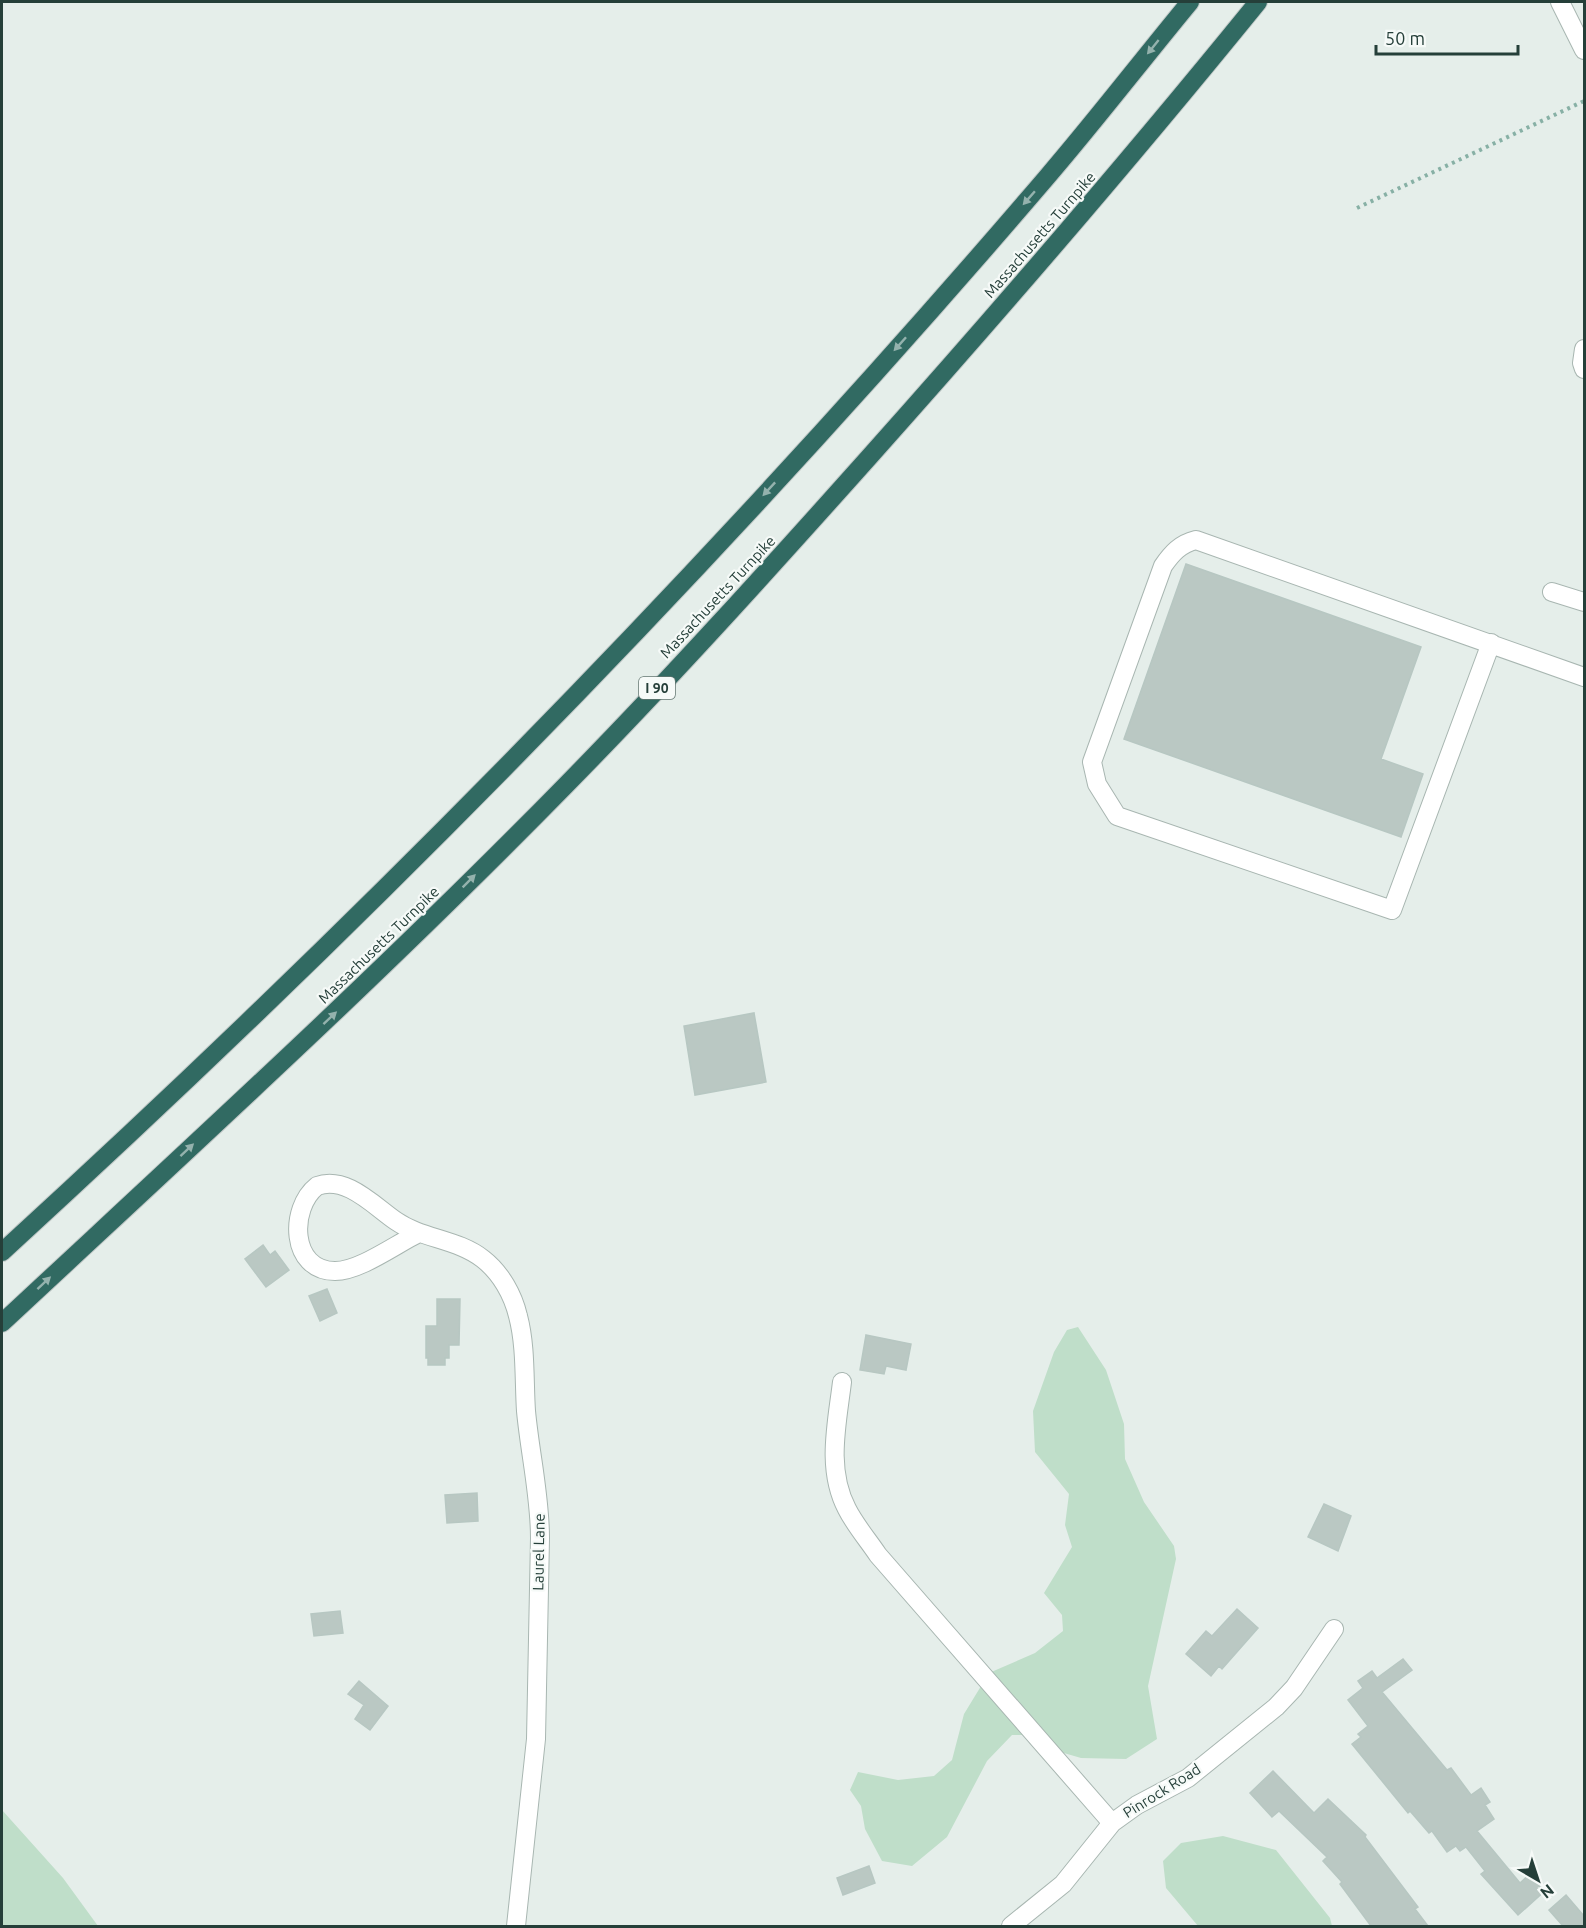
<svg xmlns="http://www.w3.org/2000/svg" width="1586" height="1928" viewBox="0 0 1586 1928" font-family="Ubuntu,sans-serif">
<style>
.green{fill:#bfdec9}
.building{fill:#bac8c3;stroke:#b7c7c2;stroke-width:1.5}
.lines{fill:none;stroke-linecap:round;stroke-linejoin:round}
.minor-casing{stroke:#a8b6b1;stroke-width:20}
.highway-casing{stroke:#c2c9c8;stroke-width:20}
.path{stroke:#87b0a5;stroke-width:4;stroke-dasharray:3 4.5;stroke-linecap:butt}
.minor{stroke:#fff;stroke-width:18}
.highway{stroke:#316a62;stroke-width:18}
.oneway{fill:#94b2ad}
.labels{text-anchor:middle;stroke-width:4.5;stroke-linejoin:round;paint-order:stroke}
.shield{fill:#f6faf8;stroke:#647772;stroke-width:1.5}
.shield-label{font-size:14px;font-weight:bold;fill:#253f39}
.street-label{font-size:15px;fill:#253f39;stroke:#f6faf8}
</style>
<rect width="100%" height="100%" fill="#e5eeea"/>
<path class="green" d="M 1078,1327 L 1106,1370 L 1124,1424 L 1125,1459 L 1144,1502 L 1174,1546 L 1176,1559 L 1148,1686 L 1157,1739 L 1126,1759 L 1081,1758 L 1057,1751 L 1039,1735 L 1012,1735 L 987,1761 L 947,1837 L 912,1866 L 882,1861 L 865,1829 L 861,1806 L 850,1790 L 858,1772 L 898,1780 L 934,1776 L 952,1760 L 964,1714 L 989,1673 L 1035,1653 L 1063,1631 L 1062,1615 L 1044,1593 L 1072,1547 L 1065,1525 L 1069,1494 L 1035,1452 L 1033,1411 L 1054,1352 L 1067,1330 Z
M 2,1810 L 63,1878 L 98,1926 L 2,1926 Z
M 1223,1836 L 1276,1850 L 1330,1918 L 1332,1926 L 1198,1926 L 1166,1888 L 1163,1861 L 1181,1843 Z"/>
<path class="building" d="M 1186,564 L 1421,647 L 1381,759 L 1423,774 L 1401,837 L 1124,739 Z
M 754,1013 L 766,1082 L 695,1095 L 684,1026 Z
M 263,1245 L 270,1255 L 275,1251 L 289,1270 L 266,1287 L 245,1259 Z
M 327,1289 L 337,1313 L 320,1321 L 309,1296 Z
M 437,1299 L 460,1299 L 459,1345 L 449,1345 L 449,1358 L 445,1358 L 445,1365 L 428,1365 L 428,1358 L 426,1358 L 426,1326 L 437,1326 Z
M 866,1335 L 911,1344 L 906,1370 L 886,1366 L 884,1374 L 860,1370 Z
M 477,1493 L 478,1521 L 447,1523 L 445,1495 Z
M 1324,1504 L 1351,1516 L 1338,1551 L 1308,1537 Z
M 1237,1609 L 1258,1628 L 1222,1669 L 1219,1666 L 1211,1676 L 1186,1654 L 1206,1631 L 1212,1636 Z
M 340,1611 L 343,1633 L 314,1636 L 311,1614 Z
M 1403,1659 L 1412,1670 L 1382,1692 L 1447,1770 L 1451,1768 L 1471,1795 L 1481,1788 L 1490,1802 L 1485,1805 L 1494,1819 L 1477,1831 L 1520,1883 L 1532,1872 L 1547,1889 L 1518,1915 L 1481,1874 L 1485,1871 L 1466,1847 L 1460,1851 L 1456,1846 L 1447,1852 L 1432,1831 L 1429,1833 L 1410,1811 L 1408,1813 L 1352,1744 L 1361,1737 L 1358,1734 L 1368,1726 L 1348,1700 L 1363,1688 L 1358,1681 L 1372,1671 L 1377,1678 Z
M 359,1681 L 388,1706 L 370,1730 L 355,1719 L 364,1705 L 348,1694 Z
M 1273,1771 L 1314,1813 L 1328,1799 L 1366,1835 L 1365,1837 L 1418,1907 L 1415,1909 L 1428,1926 L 1371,1926 L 1340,1884 L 1342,1882 L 1323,1861 L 1327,1857 L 1279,1811 L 1272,1817 L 1250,1793 Z
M 869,1866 L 875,1883 L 843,1895 L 837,1878 Z
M 1566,1895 L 1584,1916 L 1584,1926 L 1563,1926 L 1549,1910 Z"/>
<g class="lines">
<g class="minor-casing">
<path id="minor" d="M 1560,2 L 1584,50
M 1584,349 L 1582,363 L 1584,369
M 1552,592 L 1584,602
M 1491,643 L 1392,910 L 1117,816 L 1097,784 L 1092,762 L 1163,566 C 1172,553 1180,544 1196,540 L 1584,677
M 419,1233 C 396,1244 360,1271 335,1271 C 290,1271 289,1208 317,1186 C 346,1175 374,1206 396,1221 C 422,1239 458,1239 483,1259 C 501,1273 513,1295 518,1316 C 526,1346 524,1381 526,1411 C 530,1454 540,1495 540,1538 L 536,1739 L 516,1926
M 842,1382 C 837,1424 826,1469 847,1509 C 855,1525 868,1540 878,1555 L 1112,1823
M 1011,1926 L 1063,1884 L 1112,1823 L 1137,1805 L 1188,1778 L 1276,1707 L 1294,1688 L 1334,1629"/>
</g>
<g class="highway-casing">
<path id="highway" d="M 2,1252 C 371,915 722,557 1047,177 C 1096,120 1142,60 1190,2
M 2,1323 C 192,1146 384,971 566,785 C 671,678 771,567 871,455 C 1003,307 1133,156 1258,2"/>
</g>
<path class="path" d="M 1357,208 L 1584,101"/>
<use href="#minor" class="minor"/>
<use href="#highway" class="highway"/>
</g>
<defs><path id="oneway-solid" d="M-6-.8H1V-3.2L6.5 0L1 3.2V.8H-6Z" transform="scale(1.5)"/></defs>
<g class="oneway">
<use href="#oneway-solid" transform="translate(1153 47) rotate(129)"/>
<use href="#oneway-solid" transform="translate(1029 198) rotate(131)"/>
<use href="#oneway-solid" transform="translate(900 344) rotate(132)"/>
<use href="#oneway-solid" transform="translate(769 489) rotate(133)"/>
<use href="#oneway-solid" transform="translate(469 881) rotate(-45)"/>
<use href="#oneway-solid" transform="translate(330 1018) rotate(-43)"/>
<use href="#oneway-solid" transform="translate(187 1150) rotate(-43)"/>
<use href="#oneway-solid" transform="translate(44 1283) rotate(-43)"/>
</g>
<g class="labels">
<rect class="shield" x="639" y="677" width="36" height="22" rx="4.5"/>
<g class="shield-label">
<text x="657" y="693">I 90</text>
</g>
<g class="street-label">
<text transform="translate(1040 235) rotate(-49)" y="5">Massachusetts Turnpike</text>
<text transform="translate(718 597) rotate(-47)" y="5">Massachusetts Turnpike</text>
<text transform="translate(379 945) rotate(-44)" y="5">Massachusetts Turnpike</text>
<text transform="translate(539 1552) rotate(-89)" y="5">Laurel Lane</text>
<text transform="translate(1162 1791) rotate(-32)" y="5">Pinrock Road</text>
</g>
</g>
<rect width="1586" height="1928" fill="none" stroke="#253f39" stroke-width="6"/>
<g transform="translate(1538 1880) rotate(141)" stroke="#f6faf8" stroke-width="4.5" paint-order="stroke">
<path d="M0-4.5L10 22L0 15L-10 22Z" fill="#253f39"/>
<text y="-9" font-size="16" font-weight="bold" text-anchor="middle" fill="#253f39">N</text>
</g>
<path d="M1376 45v9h142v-9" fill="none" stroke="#253f39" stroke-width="3"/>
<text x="1385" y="45" font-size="18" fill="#253f39" stroke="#f6faf8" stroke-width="4.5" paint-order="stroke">50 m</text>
</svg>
